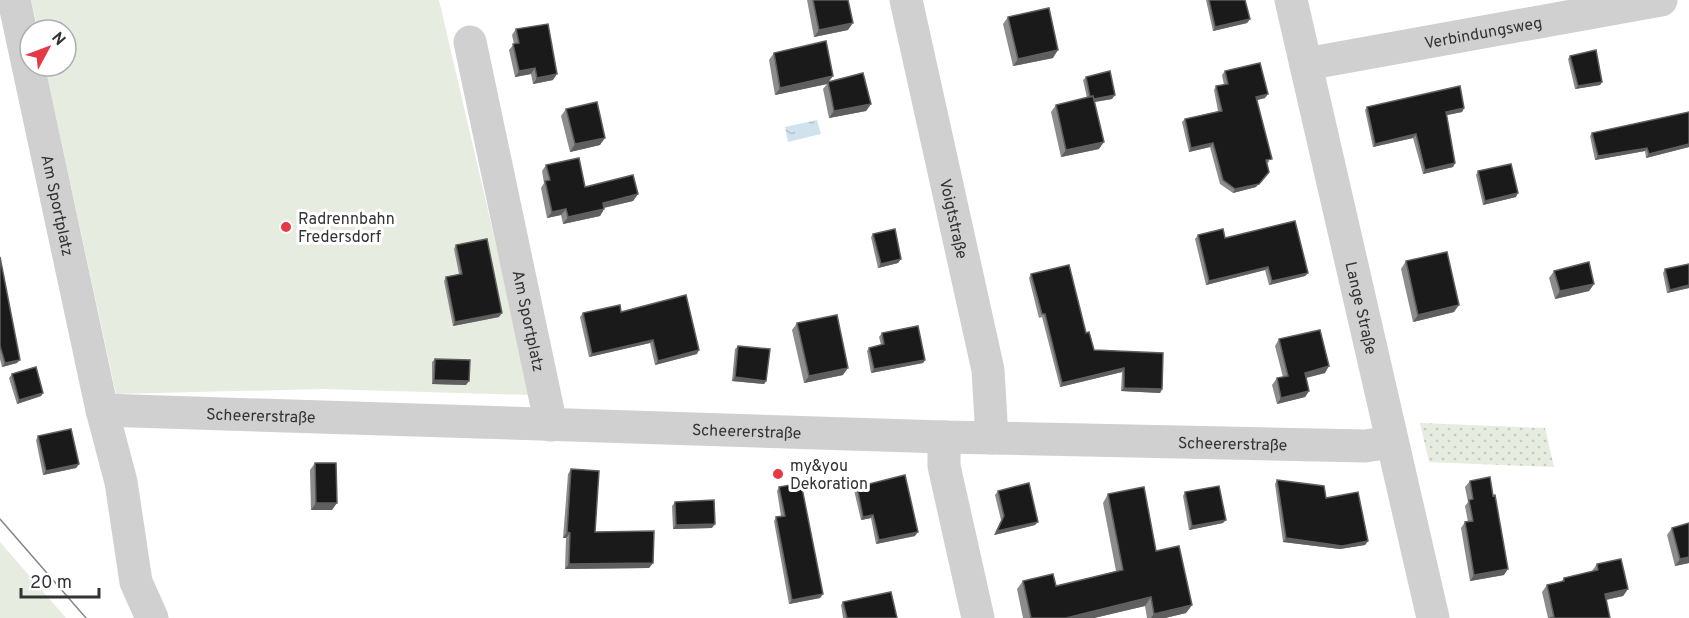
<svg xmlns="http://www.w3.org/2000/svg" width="1689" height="618" viewBox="0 0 1689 618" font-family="Overpass,sans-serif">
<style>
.grass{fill:#e6ecdf}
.garden{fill:url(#garden-dots)}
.water{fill:url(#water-ripples)}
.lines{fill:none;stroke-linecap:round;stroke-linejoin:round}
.minor{stroke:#d0d0d0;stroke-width:33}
.tram{stroke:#888;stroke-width:1.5}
.wall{fill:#8c8c8c}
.shaded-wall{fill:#5f5f5f}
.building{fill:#1a1a1a;stroke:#5f5f5f;stroke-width:1.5}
.poi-dot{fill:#e63946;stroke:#fff;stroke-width:2}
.labels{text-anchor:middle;stroke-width:6;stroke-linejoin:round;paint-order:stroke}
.street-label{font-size:16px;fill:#333;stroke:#fff}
.poi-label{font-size:16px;fill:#333;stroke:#fff;text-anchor:start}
</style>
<defs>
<pattern id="garden-dots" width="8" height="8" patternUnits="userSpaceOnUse" patternTransform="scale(1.5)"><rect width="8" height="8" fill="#e6ecdf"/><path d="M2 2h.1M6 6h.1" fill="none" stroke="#c6cbc0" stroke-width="1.8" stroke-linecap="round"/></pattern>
<pattern id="water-ripples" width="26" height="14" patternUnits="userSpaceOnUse" patternTransform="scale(1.5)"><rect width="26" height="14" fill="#cfe2ee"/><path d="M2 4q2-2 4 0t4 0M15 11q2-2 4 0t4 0" fill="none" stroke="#b2c2cd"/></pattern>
</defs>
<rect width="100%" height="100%" fill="#fff"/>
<path class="grass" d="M 31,0 L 439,0 L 531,395 L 323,389 L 116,394 L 45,66 L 66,66 L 66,30 L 38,30 Z
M 0,542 L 66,618 L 0,618 Z"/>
<path class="garden" d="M 1420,423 L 1545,428 L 1554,467 L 1429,462 Z"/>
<path class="water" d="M 817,120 L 821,134 L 788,142 L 785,127 Z"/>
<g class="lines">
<g class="minor">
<path id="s1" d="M 14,0 L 102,410 L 121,482 L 136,582 L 152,618"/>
<path id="s2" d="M 906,0 L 988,370 L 992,438"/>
<path id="s3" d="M 1291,0 L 1433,618"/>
<path id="s4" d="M 470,42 L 551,425"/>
<path id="s5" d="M 1306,64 L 1661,0"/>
<path id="s6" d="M 102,410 L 944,437 L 1365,446 L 1392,442"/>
<path d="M 944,437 L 944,466 L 978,618"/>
</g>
<path class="tram" d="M 0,519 L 86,618"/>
</g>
<path class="wall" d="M 807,0 L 848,0 L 848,30 L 814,37 Z
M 1206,0 L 1245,0 L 1250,19 L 1247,23 L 1213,31 Z
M 1008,17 L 1053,58 L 1013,66 L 1003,24 Z
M 516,29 L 553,80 L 533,84 L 531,74 L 515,77 L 509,50 L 514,44 L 512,35 Z
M 774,53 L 829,82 L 871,104 L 866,111 L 829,118 L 823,89 L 827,84 L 775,95 L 769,60 Z
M 1570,56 L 1602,82 L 1600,85 L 1575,89 L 1568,59 Z
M 1225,71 L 1265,98 L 1257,100 L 1269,162 L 1267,163 L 1256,187 L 1233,193 L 1220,184 L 1210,147 L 1189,152 L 1182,122 L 1185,119 L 1218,111 L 1214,90 L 1216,86 L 1224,85 L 1222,75 Z
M 1086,77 L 1112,99 L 1095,102 L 1099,149 L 1061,157 L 1051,112 L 1056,105 L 1087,98 L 1083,80 Z
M 1367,107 L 1464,108 L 1462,112 L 1446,115 L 1455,163 L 1453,167 L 1423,174 L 1413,138 L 1373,147 L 1365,110 Z
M 566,109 L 600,145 L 570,152 L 561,116 Z
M 1689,112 L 1689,147 L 1646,158 L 1645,151 L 1595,160 L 1590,136 L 1592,133 Z
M 546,165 L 585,187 L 638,194 L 633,201 L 604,208 L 604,209 L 600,216 L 563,224 L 561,215 L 547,218 L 541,188 L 544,183 L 542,171 Z
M 1478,171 L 1516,197 L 1483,205 L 1476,175 Z
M 873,234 L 901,259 L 898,263 L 878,268 L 871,237 Z
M 1198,235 L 1225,238 L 1308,273 L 1305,276 L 1269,285 L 1265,270 L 1206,285 L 1195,239 Z
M 456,245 L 499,317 L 453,326 L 444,281 L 446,277 L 459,274 L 454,249 Z
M 0,257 L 17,363 L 2,367 L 0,359 Z
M 1406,261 L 1454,312 L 1413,322 L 1401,269 Z
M 1689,264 L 1689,288 L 1667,293 L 1663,273 L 1665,269 Z
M 1554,271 L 1594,284 L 1589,291 L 1555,299 L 1549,278 Z
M 1031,274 L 1086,333 L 1094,350 L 1162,389 L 1160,393 L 1121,391 L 1122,372 L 1060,387 L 1042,317 L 1039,318 L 1029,278 Z
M 621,312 L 697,354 L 655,365 L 650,343 L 589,357 L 580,317 L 583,313 Z
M 797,323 L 843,375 L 804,383 L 792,330 Z
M 882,333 L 925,360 L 923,363 L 871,373 L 867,351 L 869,348 L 881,345 L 879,337 Z
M 1279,339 L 1325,373 L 1306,378 L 1309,391 L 1305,397 L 1277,404 L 1272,385 L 1277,378 L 1283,377 L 1275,346 Z
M 738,346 L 766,381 L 764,384 L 732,381 L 735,349 Z
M 435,359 L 466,385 L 432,384 L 432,362 Z
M 12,374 L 43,393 L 41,396 L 17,404 L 9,378 Z
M 38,436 L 79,464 L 76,468 L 43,475 L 36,440 Z
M 315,463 L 332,510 L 311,510 L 310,470 Z
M 571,469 L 595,532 L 653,563 L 649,568 L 565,569 L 566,538 L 563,538 L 568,474 Z
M 1277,480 L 1326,498 L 1368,541 L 1365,545 L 1340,549 L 1283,542 L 1275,484 Z
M 1470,481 L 1504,575 L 1470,581 L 1461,528 L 1465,522 L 1468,522 L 1465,506 L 1468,502 L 1465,487 Z
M 779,487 L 823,594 L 820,598 L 789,604 L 774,521 L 776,517 L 781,516 L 777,491 Z
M 857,487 L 915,536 L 876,544 L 871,518 L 861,520 L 854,490 Z
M 998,491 L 1035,525 L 994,535 L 1001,520 L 995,495 Z
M 1185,492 L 1223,523 L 1189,530 L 1183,496 Z
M 1108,494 L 1156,551 L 1192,605 L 1186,613 L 1165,618 L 1147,618 L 1145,606 L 1094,618 L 1023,618 L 1017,589 L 1023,581 L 1056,586 L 1116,571 L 1103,503 Z
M 675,502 L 712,528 L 673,529 L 672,506 Z
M 1689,523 L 1689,563 L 1675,566 L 1667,535 L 1672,528 Z
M 1597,564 L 1628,589 L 1623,596 L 1606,600 L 1610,618 L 1548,618 L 1542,592 L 1547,585 L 1561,582 L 1564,578 L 1592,571 Z
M 843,602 L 897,618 L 843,618 L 841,605 Z"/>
<path class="shaded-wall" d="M 1250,19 L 1247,23 L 1213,31 L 1215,27 Z
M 853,23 L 848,30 L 814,37 L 819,30 Z
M 1058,50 L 1053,58 L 1013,66 L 1018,59 Z
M 535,68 L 531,74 L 515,77 L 519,71 Z
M 557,74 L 553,80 L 533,84 L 537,78 Z
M 833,76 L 827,84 L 775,95 L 780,88 Z
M 1602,82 L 1600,85 L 1575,89 L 1578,86 Z
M 1268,94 L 1265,98 L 1253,101 L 1256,97 Z
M 1115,95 L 1112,99 L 1088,103 L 1091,100 Z
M 871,104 L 866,111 L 829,118 L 834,111 Z
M 1464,108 L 1462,112 L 1443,116 L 1446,112 Z
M 1416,134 L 1413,138 L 1373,147 L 1375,144 Z
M 605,138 L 600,145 L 570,152 L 575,144 Z
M 1104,142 L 1099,149 L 1061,157 L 1066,150 Z
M 1213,143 L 1210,147 L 1189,152 L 1191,148 Z
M 1689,144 L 1689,147 L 1646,158 L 1649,154 Z
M 1647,148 L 1645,151 L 1595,160 L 1598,156 Z
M 1455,163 L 1453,167 L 1423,174 L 1425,170 Z
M 1269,172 L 1256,187 L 1233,193 L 1235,189 Z
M 1518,193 L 1516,197 L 1483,205 L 1485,201 Z
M 638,194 L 633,201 L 598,209 L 603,203 Z
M 566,209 L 561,215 L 547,218 L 552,212 Z
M 604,209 L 600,216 L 563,224 L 568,217 Z
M 901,259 L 898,263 L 878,268 L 881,264 Z
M 1268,267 L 1265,270 L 1206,285 L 1209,281 Z
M 1308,273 L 1305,276 L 1269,285 L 1272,281 Z
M 1594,284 L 1589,291 L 1555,299 L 1560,291 Z
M 1689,285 L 1689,288 L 1667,293 L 1670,290 Z
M 1459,305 L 1454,312 L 1413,322 L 1418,315 Z
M 502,313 L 499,317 L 453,326 L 455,322 Z
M 653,340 L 650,343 L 589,357 L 592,354 Z
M 699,350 L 697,354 L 655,365 L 658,361 Z
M 20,360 L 17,363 L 2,367 L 5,363 Z
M 925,360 L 923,363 L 871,373 L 874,369 Z
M 1329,366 L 1325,373 L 1301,379 L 1305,373 Z
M 848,368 L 843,375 L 804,383 L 809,376 Z
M 1124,368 L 1122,372 L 1060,387 L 1062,383 Z
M 735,377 L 766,381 L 764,384 L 732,381 Z
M 434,380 L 469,381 L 466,385 L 432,384 Z
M 1124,388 L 1162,389 L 1160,393 L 1121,391 Z
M 1309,391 L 1305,397 L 1277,404 L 1281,398 Z
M 43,393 L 41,396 L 17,404 L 19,400 Z
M 79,464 L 76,468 L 43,475 L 46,471 Z
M 316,503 L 337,503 L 332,510 L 311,510 Z
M 873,515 L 871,518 L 861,520 L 863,517 Z
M 1226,520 L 1223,523 L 1189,530 L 1192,526 Z
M 1038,522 L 1035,525 L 994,535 L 997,531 Z
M 715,524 L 712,528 L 673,529 L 676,525 Z
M 567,532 L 570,533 L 566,538 L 563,538 Z
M 918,532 L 915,536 L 876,544 L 879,540 Z
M 1286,538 L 1368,541 L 1365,545 L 1340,549 L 1283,542 Z
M 1689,557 L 1689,563 L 1675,566 L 1680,559 Z
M 653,563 L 649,568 L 565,569 L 569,564 Z
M 1508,569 L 1504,575 L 1470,581 L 1474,575 Z
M 1628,589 L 1623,596 L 1600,601 L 1605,594 Z
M 823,594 L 820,598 L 789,604 L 792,600 Z
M 1151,597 L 1145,606 L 1094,618 L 1066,618 Z
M 1192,605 L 1186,613 L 1165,618 L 1151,618 L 1154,614 Z"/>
<path class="building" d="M 813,0 L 848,0 L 853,23 L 819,30 Z
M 1209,0 L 1245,0 L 1250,19 L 1215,27 Z
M 1049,8 L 1058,50 L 1018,59 L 1008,17 Z
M 548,24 L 557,74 L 537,78 L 535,68 L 519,71 L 513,44 L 519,43 L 516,29 Z
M 826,41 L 833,76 L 780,88 L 774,53 Z
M 1596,50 L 1602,82 L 1578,86 L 1570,56 Z
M 1260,63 L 1268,94 L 1256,97 L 1272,159 L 1266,160 L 1269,172 L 1259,184 L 1235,189 L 1223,180 L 1213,143 L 1191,148 L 1185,119 L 1222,111 L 1216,86 L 1228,84 L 1225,71 Z
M 1110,71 L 1115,95 L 1094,99 L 1093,96 L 1090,97 L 1086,77 Z
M 863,73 L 871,104 L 834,111 L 828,82 Z
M 1460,86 L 1464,108 L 1446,112 L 1455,163 L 1425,170 L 1416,134 L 1375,144 L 1367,107 Z
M 1093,96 L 1104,142 L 1066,150 L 1056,105 Z
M 597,102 L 605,138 L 575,144 L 566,109 Z
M 1689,112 L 1689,144 L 1649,154 L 1647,148 L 1598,156 L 1592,133 Z
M 579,158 L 585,187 L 633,175 L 638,194 L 603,203 L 604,209 L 568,217 L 566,209 L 552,212 L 545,181 L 550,180 L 546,165 Z
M 1511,164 L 1518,193 L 1485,201 L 1478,171 Z
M 1295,221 L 1308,273 L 1272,281 L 1268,267 L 1209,281 L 1198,235 L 1223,229 L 1225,238 Z
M 895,229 L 901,259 L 881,264 L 873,234 Z
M 487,239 L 502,313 L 455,322 L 446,277 L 462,274 L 456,245 Z
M 1447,252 L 1459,305 L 1418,315 L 1406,261 Z
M 0,257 L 20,360 L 5,363 L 0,346 Z
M 1589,262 L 1594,284 L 1560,291 L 1554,271 Z
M 1689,264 L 1689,285 L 1670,290 L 1665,269 Z
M 1069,265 L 1086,333 L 1089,332 L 1094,350 L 1163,353 L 1162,389 L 1124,388 L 1124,368 L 1062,383 L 1045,314 L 1042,314 L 1031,274 Z
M 686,295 L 699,350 L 658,361 L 653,340 L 592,354 L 583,313 L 620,305 L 621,312 Z
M 837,315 L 848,368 L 809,376 L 797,323 Z
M 918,326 L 925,360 L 874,369 L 869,348 L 884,344 L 882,333 Z
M 1320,330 L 1329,366 L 1305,373 L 1309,391 L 1281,398 L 1277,378 L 1288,376 L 1279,339 Z
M 738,346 L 770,349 L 766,381 L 735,377 Z
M 435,359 L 470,360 L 469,381 L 434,380 Z
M 36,367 L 43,393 L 19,400 L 12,374 Z
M 71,429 L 79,464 L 46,471 L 38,436 Z
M 315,463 L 336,463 L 337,503 L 316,503 Z
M 571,469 L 599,471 L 595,532 L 654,531 L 653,563 L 569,564 L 570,533 L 567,532 Z
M 905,475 L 918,532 L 879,540 L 873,515 L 863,517 L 857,487 Z
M 1490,477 L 1493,496 L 1495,495 L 1508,569 L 1474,575 L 1465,522 L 1473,521 L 1469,500 L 1473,499 L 1470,481 Z
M 1277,480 L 1324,486 L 1326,498 L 1358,492 L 1368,541 L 1342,546 L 1286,538 Z
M 801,483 L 823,594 L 792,600 L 776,517 L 785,516 L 779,487 Z
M 1029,483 L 1038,522 L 997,531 L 1004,516 L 998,491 Z
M 1219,486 L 1226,520 L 1192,526 L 1185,492 Z
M 1144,487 L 1156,551 L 1179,546 L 1192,605 L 1154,614 L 1151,597 L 1066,618 L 1031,618 L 1023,581 L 1053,574 L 1056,586 L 1123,570 L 1108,494 Z
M 714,500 L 715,524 L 676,525 L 675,502 Z
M 1689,523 L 1689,557 L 1680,559 L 1672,528 Z
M 1621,559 L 1628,589 L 1605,594 L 1610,618 L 1550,618 L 1554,617 L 1547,585 L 1564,581 L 1564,578 L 1598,570 L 1597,564 Z
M 891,592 L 897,618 L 847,618 L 843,602 Z"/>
<g class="poi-dot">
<circle cx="286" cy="227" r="6"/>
<circle cx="778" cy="474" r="6"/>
</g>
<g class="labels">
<g class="street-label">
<text dy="6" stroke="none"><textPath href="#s5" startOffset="180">Verbindungsweg</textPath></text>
<text dy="6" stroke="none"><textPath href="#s1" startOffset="210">Am Sportplatz</textPath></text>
<text dy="6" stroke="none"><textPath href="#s2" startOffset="224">Voigtstraße</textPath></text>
<text dy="6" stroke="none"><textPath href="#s3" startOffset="316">Lange Straße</textPath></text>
<text dy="6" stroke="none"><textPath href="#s4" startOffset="285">Am Sportplatz</textPath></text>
<text dy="6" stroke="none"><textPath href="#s6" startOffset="159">Scheererstraße</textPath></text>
<text dy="6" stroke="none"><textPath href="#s6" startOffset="645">Scheererstraße</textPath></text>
<text dy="6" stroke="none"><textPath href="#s6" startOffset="1131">Scheererstraße</textPath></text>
</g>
<g class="poi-label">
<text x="298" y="224">Radrennbahn<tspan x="298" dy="18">Fredersdorf</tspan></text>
<text x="790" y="471">my&amp;you<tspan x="790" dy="18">Dekoration</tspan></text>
</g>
</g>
<g transform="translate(48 48) rotate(49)"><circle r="28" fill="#ffffff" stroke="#adadad" stroke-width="1.5"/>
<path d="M0-4.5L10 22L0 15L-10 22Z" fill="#e63946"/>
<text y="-9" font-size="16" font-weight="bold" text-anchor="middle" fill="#333333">N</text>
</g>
<path d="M21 588v9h78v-9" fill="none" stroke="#333333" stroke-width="3"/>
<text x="30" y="588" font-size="18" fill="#333333" stroke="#ffffff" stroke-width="4.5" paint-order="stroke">20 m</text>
</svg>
